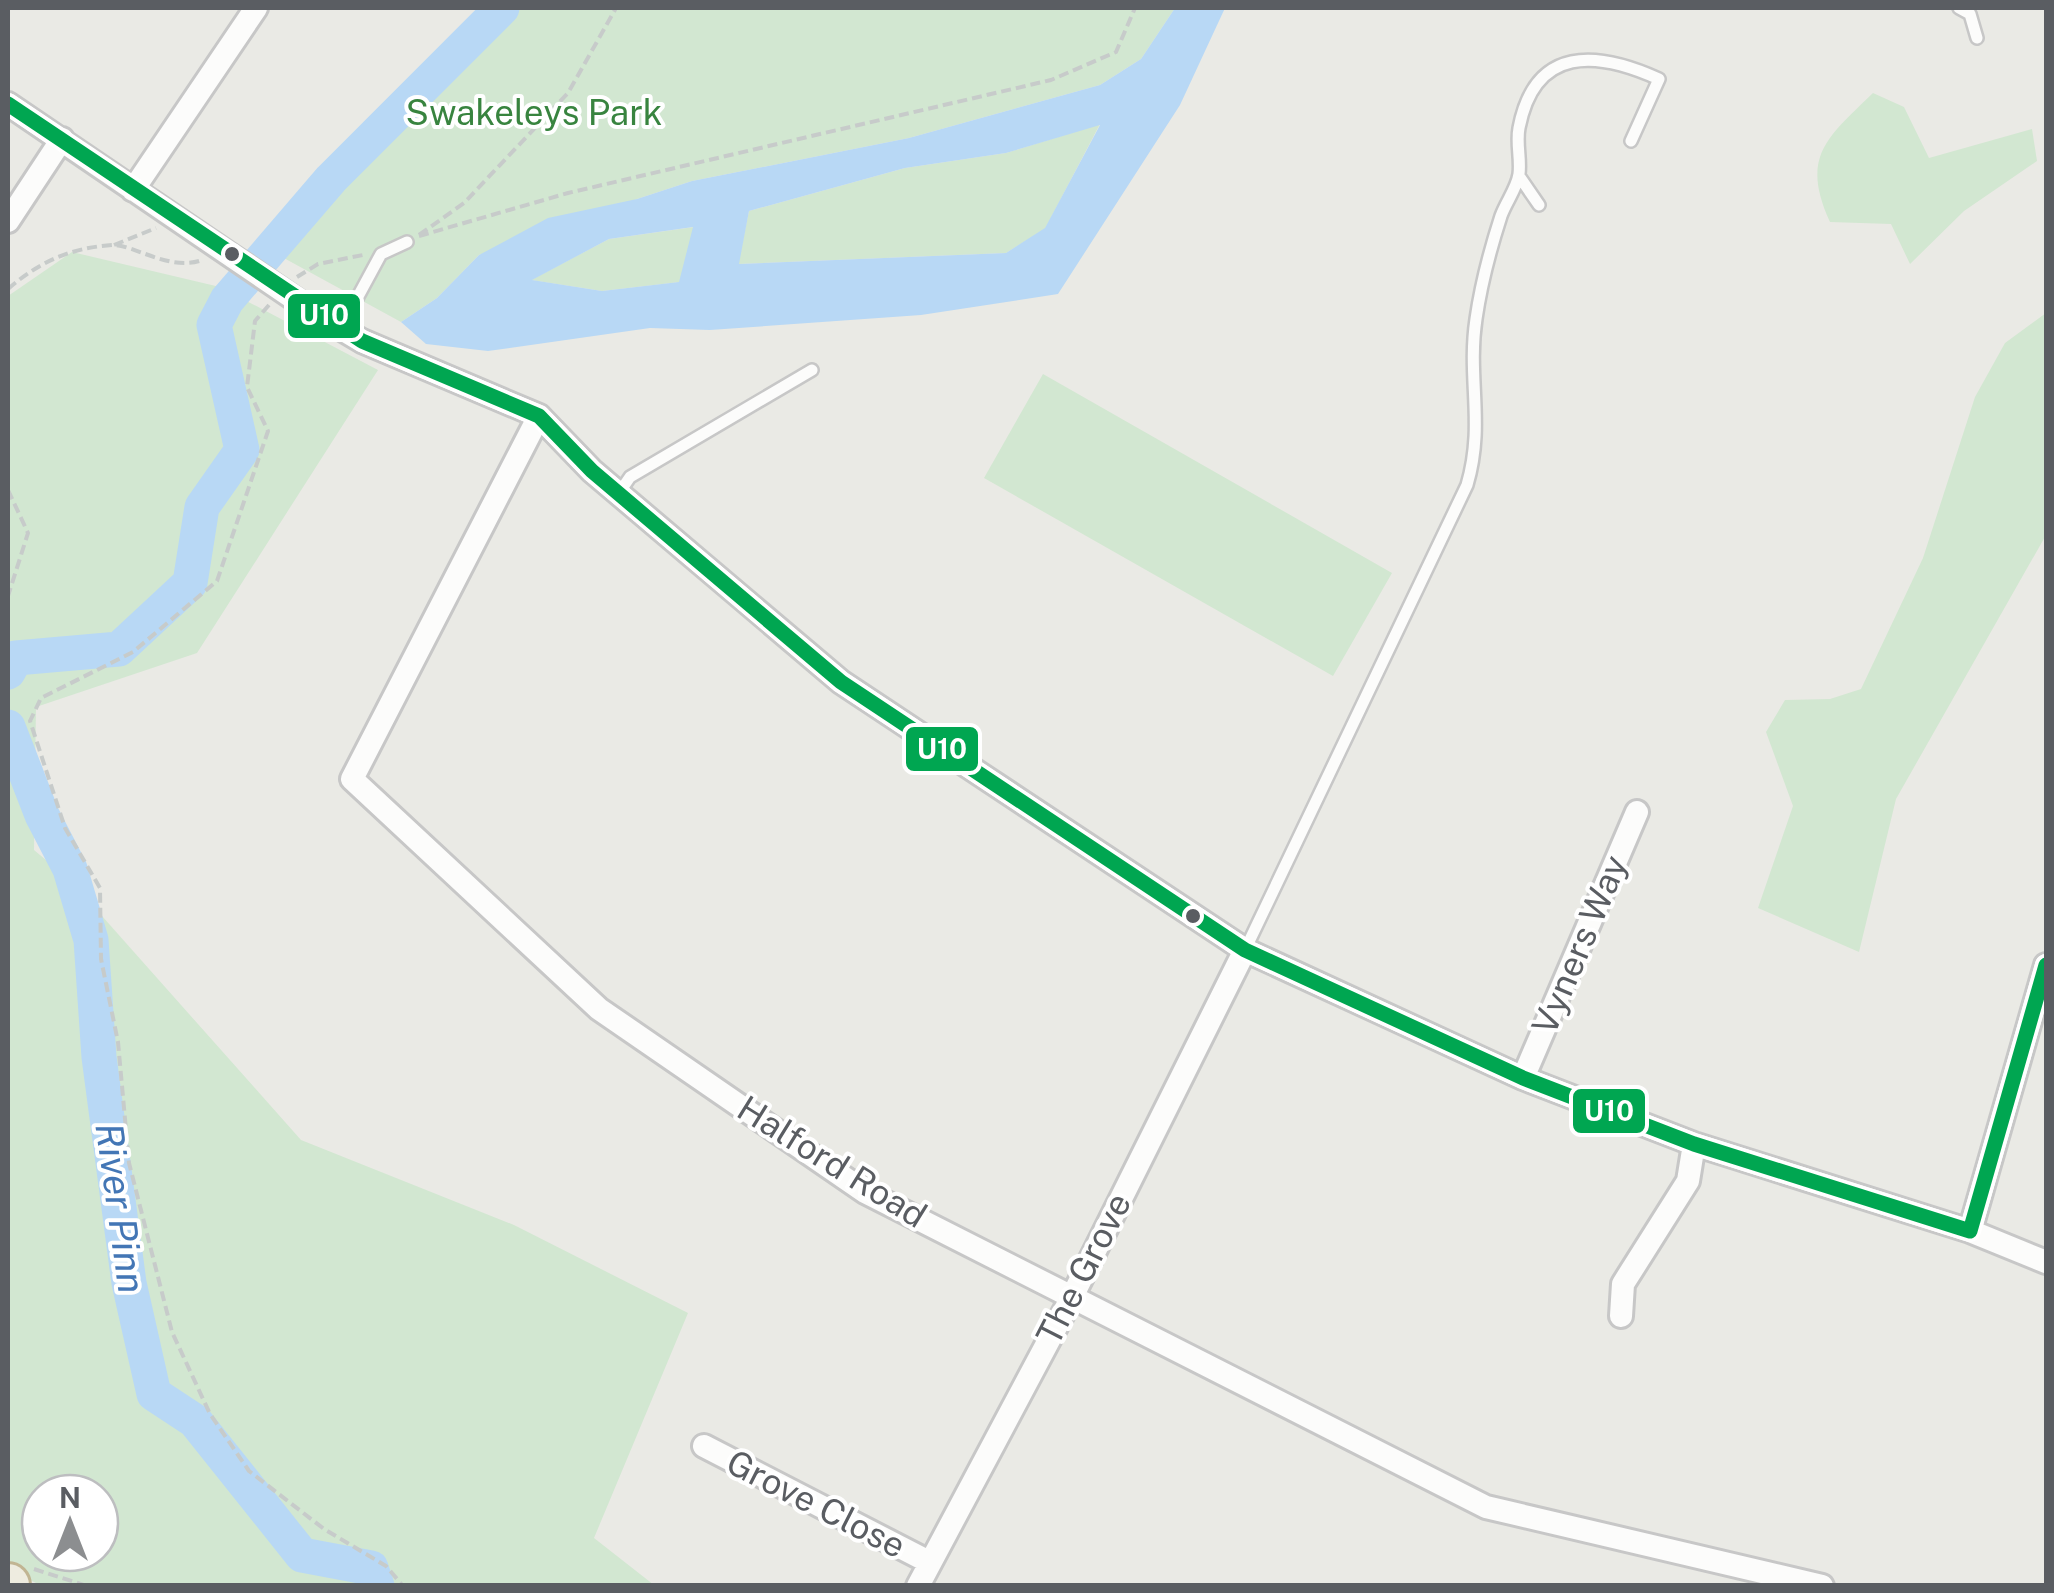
<svg xmlns="http://www.w3.org/2000/svg" width="2054" height="1593" viewBox="0 0 2054 1593" font-family="'Public Sans',sans-serif">
<style>
.green{fill:#d2e7d1;fill-rule:evenodd}
.water{fill:#b8d8f5;fill-rule:evenodd}
.lines{fill:none;stroke-linecap:round;stroke-linejoin:round}
.river{stroke:#b8d8f5;stroke-width:35}
.lane-casing{stroke:#c7c7c7;stroke-width:16}
.street-casing{stroke:#c7c7c7;stroke-width:28}
.highway-casing{stroke:#c1b593;stroke-width:48}
.path{stroke:#c7cbca;stroke-width:4;stroke-dasharray:10 5;stroke-linecap:butt}
.lane{stroke:#fcfcfb;stroke-width:11}
.street{stroke:#fcfcfb;stroke-width:22}
.highway{stroke:#eeece0;stroke-width:42}
.bus-1-casing{stroke:#fff;stroke-width:22}
.bus-1{stroke:#00a651;stroke-width:15}
.bus-dot{fill:#5a5d62;stroke:#fff;stroke-width:4}
.labels{text-anchor:middle;stroke-width:8;stroke-linejoin:round;paint-order:stroke}
.park-label{font-size:35px;fill:#38843f;stroke:#fff}
.street-label{font-size:35px;fill:#5a5d62;stroke:#fff}
.water-label{font-size:38px;font-style:italic;fill:#4376b5;stroke:#fff}
.line-badge{stroke:#fff;stroke-width:4}
.badge-label{font-size:28px;text-anchor:middle;font-weight:bold;fill:#fff}
</style>
<rect width="100%" height="100%" fill="#eaeae5"/>
<path class="green" d="M 487,8 L 1175,8 L 1141,59 L 1100,85 L 909,138 L 692,181 L 637,199 L 479,255 L 437,298 L 401,322 L 260,245 Z
M 1873,93 L 1904,107 L 1929,158 L 2032,129 L 2037,161 L 1964,211 L 1910,264 L 1891,224 L 1830,222 C 1800,156 1827,138 1873,93 Z
M 1100,124 L 1045,229 L 1006,253 L 738,264 L 749,211 L 905,168 L 1006,153 Z
M 694,227 L 680,282 L 602,291 L 531,280 L 609,239 Z
M 72,252 L 220,287 L 378,370 L 197,653 L 36,707 L 34,850 L 70,880 L 301,1140 L 514,1225 L 688,1313 L 594,1538 L 654,1585 L 42,1586 L 8,1569 L 8,296 ZM 40,1493 L 100,1493 L 100,1553 L 40,1553 Z
M 2046,313 L 2046,535 L 1896,799 L 1859,952 L 1758,908 L 1793,806 L 1766,732 L 1785,700 L 1830,699 L 1861,689 L 1923,558 L 1975,397 L 2005,343 Z
M 1043,374 L 1392,573 L 1333,676 L 984,478 Z"/>
<path class="water" d="M 1175,8 L 1225,8 L 1180,105 L 1058,294 L 921,315 L 710,330 L 650,328 L 488,351 L 426,344 L 401,322 L 437,298 L 479,255 L 548,218 L 637,199 L 692,181 L 909,138 L 1100,85 L 1141,59 ZM 1100,125 L 1045,228 L 1006,253 L 739,264 L 749,211 L 905,168 L 1006,153 ZM 693,227 L 679,282 L 602,291 L 532,280 L 609,239 Z"/>
<g class="lines">
<path class="river" d="M 8,672 L 16,658 L 119,649 L 190,583 L 202,507 L 242,450 L 214,325 L 227,300 L 331,179 L 502,8
M 8,727 L 42,815 L 70,869 L 91,940 L 99,1057 L 129,1283 L 154,1394 L 195,1421 L 302,1555 L 371,1568 L 377,1586"/>
<g class="lane-casing">
<path id="lane" d="M 1959,8 L 1970,14 L 1977,38
M 1519,176 L 1539,205
M 341,328 L 381,254 L 407,242
M 619,493 L 630,477 L 812,370
M 1245,950 L 1467,485 C 1485,424 1467,379 1476,319 C 1481,284 1490,250 1501,216 C 1506,202 1517,188 1519,174 C 1521,159 1516,143 1519,128 C 1535,45 1597,51 1659,79 L 1631,141"/>
</g>
<g class="street-casing">
<path id="street" d="M 8,104 L 318,315 L 362,341 L 539,416 L 592,471 L 841,682 L 1245,950 L 1523,1078 L 1694,1144 L 1970,1231 L 2046,1262
M 133,190 L 256,8
M 8,221 L 62,139
M 539,416 L 352,779 L 599,1009 L 865,1192 L 1486,1507 L 1822,1586
M 1523,1078 L 1637,812
M 1970,1231 L 2046,965
M 1621,1316 L 1623,1284 L 1688,1181 L 1694,1144
M 704,1446 L 929,1562
M 918,1586 L 1073,1295 L 1245,950"/>
</g>
<g class="highway-casing">
<path id="highway" d="M 8,1585 L 8,1586"/>
</g>
<path class="path" d="M 419,235 L 464,203 L 568,93 L 616,8
M 419,236 L 568,193 L 1051,80 L 1116,52 L 1135,8
M 114,245 L 156,228
M 297,277 L 318,264 L 363,255
M 8,289 C 39,262 70,248 112,245 C 133,244 170,272 202,260
M 269,305 L 255,321 L 247,387 L 268,431 L 217,581 L 133,652 L 41,698 L 30,721 L 65,828 L 100,888 L 101,959 L 118,1042 L 129,1163 L 172,1332 L 210,1414 L 249,1471 L 324,1529 L 386,1566 L 403,1586
M 8,490 L 28,533 L 8,596
M 34,1569 L 87,1586"/>
<use href="#lane" class="lane"/>
<use href="#street" class="street"/>
<use href="#highway" class="highway"/>
<g class="bus-1-casing">
<path id="bus-1" d="M 8,104 L 362,341 L 539,416 L 592,471 L 841,682 L 1245,950 L 1523,1078 L 1694,1144 L 1970,1231
M 1970,1231 L 2046,965"/>
</g>
<use href="#bus-1" class="bus-1"/>
</g>
<g class="bus-dot">
<circle cx="232" cy="254" r="9"/>
<circle cx="1193" cy="916" r="9"/>
</g>
<g class="labels">
<g class="park-label">
<text x="534" y="125">Swakeleys Park</text>
</g>
<g class="street-label">
<text transform="translate(1580 945) rotate(-67)" y="12">Vyners Way</text>
<text transform="translate(832 1162) rotate(32)" y="12">Halford Road</text>
<text transform="translate(1084 1269) rotate(-63)" y="12">The Grove</text>
<text transform="translate(816 1504) rotate(27)" y="12">Grove Close</text>
</g>
<g class="water-label">
<text transform="translate(120 1208) rotate(82)" y="13">River Pinn</text>
</g>
</g>
<g class="line-badge">
<rect x="286" y="292" width="76" height="48" rx="10" fill="#00a651"/>
<rect x="904" y="725" width="76" height="48" rx="10" fill="#00a651"/>
<rect x="1571" y="1087" width="76" height="48" rx="10" fill="#00a651"/>
</g>
<g class="badge-label">
<text x="324" y="325">U10</text>
<text x="942" y="759">U10</text>
<text x="1609" y="1121">U10</text>
</g>
<rect width="2054" height="1593" fill="none" stroke="#5a5d62" stroke-width="20"/>
<g transform="translate(70 1523)"><circle r="48" fill="#ffffff" stroke="#bdbec0" stroke-width="2.5"/>
<path d="M0-8L18 38L0 25L-18 38Z" fill="#8c8e90"/>
<text y="-15" font-size="28" font-weight="bold" text-anchor="middle" fill="#5a5d62">N</text>
</g>
</svg>
